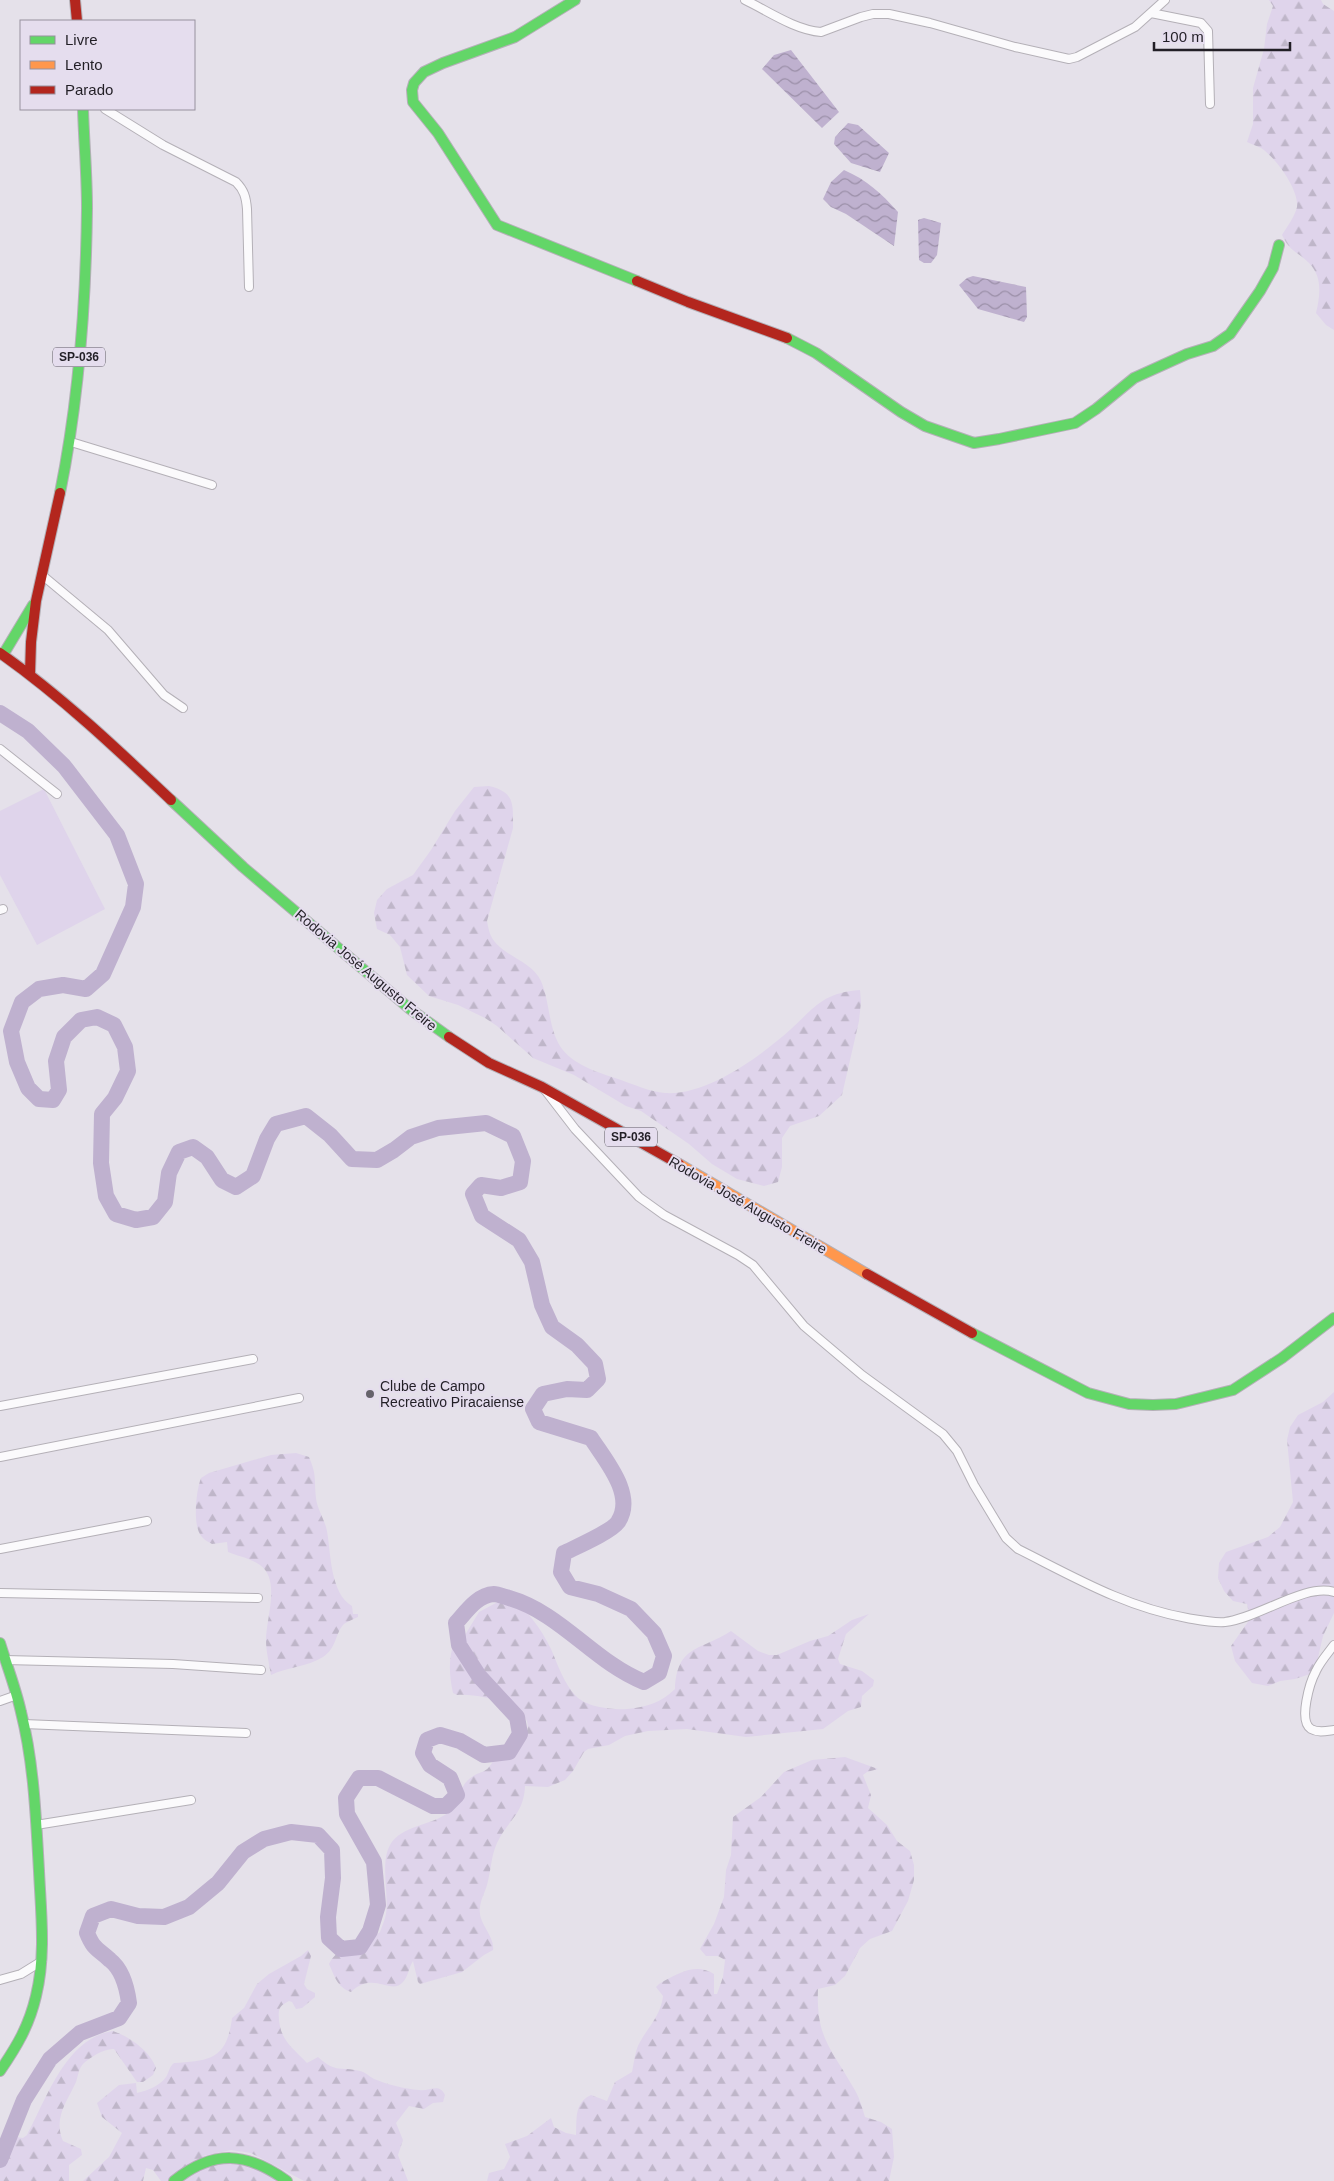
<svg xmlns="http://www.w3.org/2000/svg" width="1334" height="2181" viewBox="0 0 1334 2181" font-family="Helvetica,sans-serif">
<style>
.forest{fill:url(#forest-firs)}
.pitch{fill:#dfd4eb}
.water{fill:url(#water-waves)}
.lines{fill:none;stroke-linecap:round;stroke-linejoin:round}
.river{stroke:#bfb1cf;stroke-width:16}
.street-casing{stroke:#b4b0b7;stroke-width:10}
.fast-casing{stroke:#b4b0b7;stroke-width:12}
.slow-casing{stroke:#b4b0b7;stroke-width:12}
.jam-casing{stroke:#b4b0b7;stroke-width:12}
.street{stroke:#fbfafc;stroke-width:8}
.fast{stroke:#63d668;stroke-width:10}
.slow{stroke:#ff974d;stroke-width:10}
.jam{stroke:#b3261e;stroke-width:10}
.poi-dot{fill:#66636b;stroke:#e5ddee;stroke-width:2}
.labels{text-anchor:middle;stroke-width:4;stroke-linejoin:round;paint-order:stroke}
.shield{fill:#e5ddee;stroke:#5c5862;stroke-width:1}
.shield-label{font-size:12px;font-weight:bold;fill:#221f26}
.street-label{font-size:14px;fill:#221f26;stroke:#e5ddee}
.poi-label{font-size:14px;fill:#221f26;stroke:#e5ddee;text-anchor:start}
</style>
<defs>
<pattern id="forest-firs" width="22" height="20" patternUnits="userSpaceOnUse" patternTransform="scale(1.25)"><rect width="22" height="20" fill="#dfd4eb"/><path d="M5 1l3.5 6h-7zM16 11l3.5 6h-7z" fill="#bfb6c9"/></pattern>
<pattern id="water-waves" width="16" height="10" patternUnits="userSpaceOnUse" patternTransform="scale(1.25)"><rect width="16" height="10" fill="#bfb1cf"/><path d="M0 5q4-4 8 0t8 0" fill="none" stroke="#9b8fa8"/></pattern>
</defs>
<rect width="100%" height="100%" fill="#e5e1ea"/>
<path class="forest" d="M 1269,0 L 1321,0 L 1323,4 L 1334,11 L 1334,330 L 1326,325 L 1316,313 C 1320,296 1323,277 1309,263 C 1297,251 1290,252 1282,235 C 1287,227 1295,216 1297,207 C 1299,189 1275,157 1261,148 C 1257,146 1251,144 1247,142 L 1253,124 L 1253,88 L 1264,49 L 1267,24 L 1273,6 Z
M 489,786 C 515,792 513,804 513,828 L 487,921 C 488,926 489,932 491,936 C 501,956 531,960 541,981 C 550,1002 548,1026 560,1046 C 571,1064 599,1073 618,1079 C 633,1084 650,1092 665,1093 C 707,1096 761,1056 791,1029 C 816,1006 823,993 860,990 L 861,1002 L 859,1021 L 842,1095 L 819,1116 L 790,1126 L 782,1138 L 782,1167 L 778,1182 L 764,1186 L 737,1179 L 712,1164 L 689,1144 L 641,1111 L 626,1106 L 574,1075 L 533,1058 L 497,1026 L 485,1018 L 458,1005 L 429,996 L 407,975 L 400,947 L 390,935 L 377,929 L 374,913 L 377,900 L 387,889 L 413,875 L 431,850 L 455,811 L 474,787 Z
M 1334,1392 L 1334,1613 L 1323,1636 L 1317,1662 L 1310,1674 L 1295,1679 L 1280,1681 L 1268,1686 L 1252,1683 L 1235,1661 L 1231,1646 L 1250,1619 L 1247,1604 L 1233,1601 L 1224,1591 L 1218,1578 L 1219,1563 L 1226,1552 L 1268,1537 L 1280,1527 L 1293,1502 L 1287,1440 L 1290,1427 L 1298,1415 L 1323,1402 Z
M 296,1453 L 309,1457 C 317,1476 314,1479 316,1498 C 317,1509 325,1520 327,1531 C 331,1553 330,1593 352,1606 L 353,1614 L 358,1614 L 358,1617 C 354,1619 348,1621 344,1624 C 335,1633 337,1648 323,1657 C 307,1667 287,1667 271,1675 C 269,1663 266,1651 266,1640 C 266,1618 281,1580 260,1565 C 252,1559 238,1556 228,1552 L 227,1542 L 212,1544 C 209,1542 204,1540 202,1537 C 192,1527 196,1491 201,1478 L 209,1473 L 271,1455 Z
M 509,1596 C 527,1609 541,1629 551,1649 C 558,1665 564,1684 576,1696 C 586,1707 612,1710 627,1709 C 646,1707 661,1703 675,1689 C 677,1645 700,1651 731,1631 L 758,1651 L 769,1655 L 777,1655 L 810,1641 L 828,1636 L 852,1620 L 869,1614 L 846,1634 L 838,1659 L 840,1664 L 862,1671 L 874,1680 L 873,1686 L 862,1696 L 861,1707 L 848,1711 L 823,1729 L 746,1737 L 687,1729 L 648,1731 L 625,1736 L 609,1745 L 588,1749 L 584,1752 L 573,1771 L 565,1780 L 548,1787 L 525,1786 C 524,1814 508,1820 497,1843 C 491,1856 491,1871 487,1885 C 485,1892 481,1899 480,1907 C 477,1923 495,1935 493,1950 L 484,1955 L 462,1972 L 420,1984 L 418,1982 L 413,1961 C 409,1967 408,1977 403,1982 C 391,1996 373,1970 351,1992 C 337,1987 335,1977 329,1964 C 338,1944 365,1945 380,1932 C 382,1926 385,1920 386,1914 C 389,1894 380,1863 390,1845 C 401,1825 432,1826 449,1812 C 459,1804 459,1788 468,1780 C 481,1768 485,1778 496,1756 C 506,1753 512,1749 519,1742 C 553,1710 479,1692 457,1695 L 453,1693 C 449,1675 448,1657 455,1640 L 465,1635 L 479,1612 Z
M 845,1757 L 878,1769 L 867,1772 L 863,1775 L 871,1795 L 868,1808 L 887,1825 L 897,1841 L 910,1851 L 914,1865 L 914,1880 L 908,1901 L 892,1931 L 870,1939 L 860,1948 L 845,1976 L 835,1985 L 818,1989 C 816,2038 831,2048 853,2087 C 859,2096 862,2107 865,2117 L 881,2122 L 892,2129 L 894,2157 L 889,2181 L 487,2181 L 489,2173 L 504,2169 L 510,2157 L 505,2144 L 527,2136 L 551,2118 L 554,2127 L 566,2133 L 576,2135 C 577,2118 574,2103 591,2095 L 607,2101 L 615,2082 L 632,2072 C 634,2063 635,2050 640,2042 C 649,2026 661,2015 663,1996 L 656,1987 L 659,1984 C 676,1974 696,1962 714,1974 L 714,1994 L 717,1994 L 723,1977 L 725,1960 L 718,1956 L 706,1956 L 700,1949 L 714,1924 L 724,1897 L 726,1870 L 731,1855 L 733,1817 L 761,1797 L 784,1772 L 812,1760 Z
M 308,1950 L 311,1956 L 304,1984 L 307,1989 L 315,1993 L 315,1997 L 302,2008 L 296,2009 L 292,2002 L 289,2001 C 279,2006 278,2009 279,2020 C 281,2041 293,2048 307,2063 L 318,2057 C 337,2074 340,2066 360,2071 C 365,2072 369,2076 374,2079 C 386,2084 405,2089 419,2090 C 429,2092 439,2082 445,2095 L 443,2102 L 433,2103 L 424,2109 L 409,2106 L 396,2123 L 403,2140 L 398,2155 L 408,2181 L 304,2181 L 251,2153 L 231,2150 L 203,2156 L 238,2156 L 285,2181 L 161,2181 L 153,2170 L 146,2168 L 143,2181 L 83,2181 L 109,2157 L 122,2133 L 102,2117 L 97,2103 L 119,2085 L 136,2083 L 137,2093 C 146,2091 160,2086 166,2077 C 169,2072 169,2067 174,2063 C 210,2061 227,2059 232,2018 L 244,2008 L 257,1984 L 269,1974 L 301,1956 Z
M 113,2031 C 130,2037 150,2051 156,2068 L 153,2075 L 143,2082 L 137,2082 L 114,2049 C 105,2048 90,2057 83,2064 C 79,2068 78,2076 76,2082 C 67,2102 53,2118 63,2141 L 81,2149 L 82,2155 L 69,2165 L 69,2181 L 0,2181 L 0,2154 L 16,2137 L 23,2138 L 27,2135 C 47,2098 66,2038 113,2031 Z"/>
<path class="pitch" d="M 44,789 L 105,909 L 37,945 L 0,875 L 0,811 Z"/>
<path class="water" d="M 791,50 L 839,112 L 822,128 L 762,69 L 774,55 Z
M 848,123 L 858,125 L 889,153 L 880,172 L 851,163 L 834,144 L 835,137 Z
M 844,170 C 867,180 881,193 898,212 L 894,246 L 846,214 L 831,207 L 823,199 L 831,182 Z
M 924,218 L 941,223 L 937,255 L 931,263 L 924,263 L 919,260 L 918,220 Z
M 973,276 L 1026,287 L 1027,317 L 1024,322 L 978,309 L 959,285 L 967,278 Z"/>
<g class="lines">
<path class="river" d="M 0,713 L 28,731 L 64,766 L 117,835 L 136,884 L 133,907 L 103,974 L 86,989 L 63,985 L 39,989 L 22,1002 L 11,1031 L 17,1062 L 28,1088 L 39,1099 L 53,1100 L 59,1090 L 56,1061 L 64,1037 L 81,1020 L 97,1017 L 114,1025 L 125,1047 L 128,1071 L 115,1098 L 102,1114 L 101,1163 L 106,1196 L 116,1214 L 136,1220 L 153,1217 L 165,1202 L 169,1173 L 179,1152 L 193,1147 L 207,1157 L 222,1180 L 236,1187 L 253,1176 L 267,1139 L 276,1124 L 306,1116 L 330,1135 L 352,1159 L 377,1160 L 394,1150 L 411,1137 L 438,1128 L 486,1123 L 513,1136 L 523,1161 L 520,1182 L 501,1188 L 481,1185 L 473,1194 L 482,1216 L 519,1240 L 532,1262 L 542,1305 L 552,1327 L 577,1345 L 595,1364 L 598,1379 L 587,1390 L 567,1389 L 543,1394 L 533,1409 L 539,1422 L 591,1438 C 605,1460 636,1495 618,1522 C 611,1532 576,1547 564,1553 L 561,1572 L 570,1587 L 598,1594 L 631,1609 L 654,1633 L 664,1656 L 659,1673 L 644,1682 C 594,1662 561,1613 509,1598 C 505,1597 498,1594 494,1594 C 477,1595 466,1612 456,1623 L 459,1645 L 479,1676 L 517,1717 L 520,1734 L 509,1752 L 484,1755 L 460,1741 L 440,1735 L 427,1740 L 423,1753 L 430,1765 L 450,1778 L 457,1795 L 446,1806 L 433,1806 L 378,1778 L 359,1778 L 346,1798 L 347,1814 L 374,1862 L 378,1905 L 370,1931 L 360,1947 L 341,1949 L 329,1938 L 328,1917 L 333,1878 L 332,1850 L 318,1835 L 291,1832 L 264,1839 L 243,1852 L 218,1883 L 189,1907 L 164,1917 L 138,1916 L 111,1909 L 93,1916 L 87,1933 C 94,1950 97,1948 110,1960 C 123,1970 127,1988 129,2003 L 119,2018 L 80,2033 L 50,2059 L 24,2100 L 0,2160"/>
<g class="street-casing">
<path id="street" d="M 745,0 C 768,11 795,30 821,32 L 861,17 L 873,14 L 889,14 L 930,23 L 1015,47 L 1069,59 L 1077,57 L 1135,27 L 1165,0
M 1151,13 L 1201,23 L 1208,31 L 1210,104
M 105,109 L 163,145 L 236,182 C 244,190 246,197 247,209 L 249,287
M 71,442 L 212,485
M 42,575 L 108,630 L 164,695 L 183,708
M 0,749 L 57,794
M 0,910 L 3,909
M 545,1090 L 575,1129 L 639,1197 L 664,1215 L 738,1255 L 753,1265 L 804,1326 L 862,1375 L 943,1434 L 957,1451 L 974,1485 L 1006,1538 L 1018,1549 C 1074,1577 1125,1607 1187,1618 C 1199,1620 1213,1623 1225,1622 C 1259,1618 1305,1583 1334,1592
M 0,1406 L 253,1359
M 0,1457 L 299,1398
M 0,1549 L 147,1521
M 0,1593 L 258,1598
M 1334,1645 C 1328,1653 1320,1662 1316,1671 C 1310,1682 1298,1721 1311,1729 C 1318,1733 1326,1731 1334,1730
M 5,1660 L 173,1664 L 261,1670
M 0,1701 L 17,1695
M 24,1724 L 246,1733
M 36,1825 L 191,1800
M 0,1980 L 21,1974 L 42,1961"/>
</g>
<g class="fast-casing">
<path id="fast" d="M 575,0 L 515,37 L 443,63 L 424,72 L 414,83 L 412,90 L 413,102 L 438,133 L 497,225 L 637,281
M 787,338 L 816,353 L 901,412 L 925,426 L 974,443 L 999,439 L 1075,423 L 1096,409 L 1134,378 L 1187,354 L 1213,346 L 1230,334 L 1260,291 L 1273,268 L 1279,245
M 60,493 C 79,399 86,303 87,208 C 87,175 84,142 83,109
M 3,655 L 33,605
M 171,800 L 243,867 L 410,1009 L 449,1037
M 972,1333 L 1088,1393 L 1129,1404 L 1153,1405 L 1176,1404 L 1233,1390 L 1282,1358 L 1334,1318
M 0,1643 C 7,1666 16,1689 21,1712 C 34,1763 36,1819 39,1871 C 41,1913 46,1955 36,1996 C 29,2026 17,2046 0,2071
M 174,2181 C 214,2149 247,2152 287,2181"/>
</g>
<g class="slow-casing">
<path id="slow" d="M 679,1164 L 867,1274"/>
</g>
<g class="jam-casing">
<path id="jam" d="M 75,0 L 77,21
M 637,281 L 688,302 L 787,338
M 0,653 C 61,696 116,748 171,800
M 30,674 L 31,642 L 36,601 L 60,493
M 449,1037 L 489,1063 L 542,1087 L 679,1164
M 867,1274 L 972,1333"/>
</g>
<use href="#street" class="street"/>
<use href="#fast" class="fast"/>
<use href="#slow" class="slow"/>
<use href="#jam" class="jam"/>
</g>
<circle class="poi-dot" cx="370" cy="1394" r="5"/>
<g class="labels">
<g class="shield">
<rect x="53" y="347.5" width="52" height="19" rx="4"/>
<rect x="605" y="1127.5" width="52" height="19" rx="4"/>
</g>
<g class="shield-label">
<text x="79" y="361">SP-036</text>
<text x="631" y="1141">SP-036</text>
</g>
<g class="street-label">
<text transform="translate(366 970) rotate(40)" y="5">Rodovia José Augusto Freire</text>
<text transform="translate(748 1205) rotate(30)" y="5">Rodovia José Augusto Freire</text>
</g>
<g class="poi-label">
<text x="380" y="1391">Clube de Campo<tspan x="380" dy="16">Recreativo Piracaiense</tspan></text>
</g>
</g>
<rect x="20" y="20" width="175" height="90" fill="#e5ddee" stroke="#97919e"/>
<rect x="30" y="36" width="25" height="8" fill="#63d668" stroke="#97919e"/>
<text x="65" y="45" font-size="15" fill="#221f26">Livre</text>
<rect x="30" y="61" width="25" height="8" fill="#ff974d" stroke="#97919e"/>
<text x="65" y="70" font-size="15" fill="#221f26">Lento</text>
<rect x="30" y="86" width="25" height="8" fill="#b3261e" stroke="#97919e"/>
<text x="65" y="95" font-size="15" fill="#221f26">Parado</text>
<path d="M1154 42v8h136v-8" fill="none" stroke="#221f26" stroke-width="2.5"/>
<text x="1162" y="42" font-size="15" fill="#221f26" stroke="#e5ddee" stroke-width="4" paint-order="stroke">100 m</text>
</svg>
